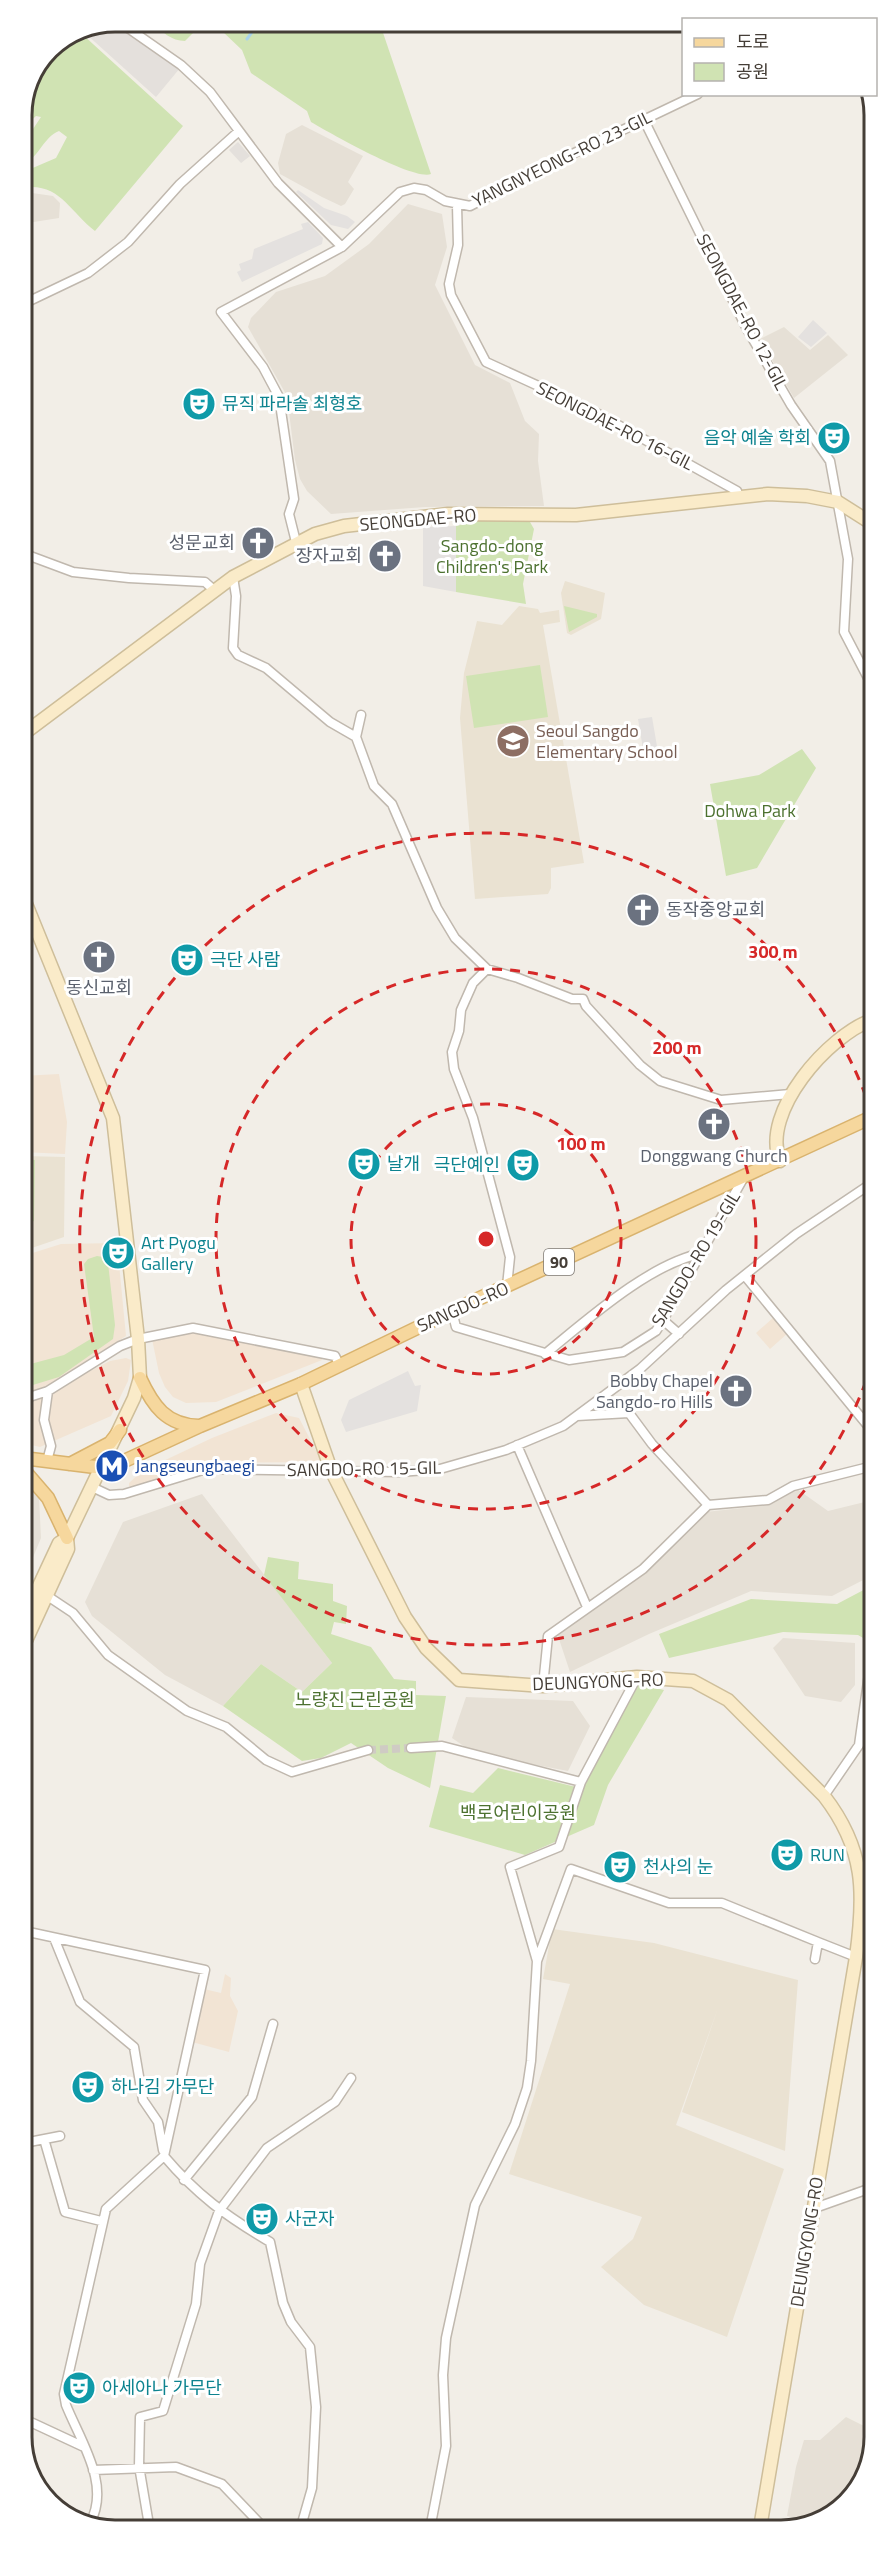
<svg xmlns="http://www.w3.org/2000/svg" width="895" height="2552" viewBox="0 0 895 2552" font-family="'Titillium Web','Noto Sans KR',sans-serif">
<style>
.residential{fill:#e6e0d6}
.commercial{fill:#f2e4d4}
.industrial{fill:#e4e0dc}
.education{fill:#eae2d2}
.green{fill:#d0e3b3}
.parking{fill:#e4e1df}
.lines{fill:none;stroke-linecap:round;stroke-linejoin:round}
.stream{stroke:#a8d3ea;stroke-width:3}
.street-tunnel{stroke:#cfcbc4;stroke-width:8;stroke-dasharray:8 4;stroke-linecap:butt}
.street-casing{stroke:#c0b8ae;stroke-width:11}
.secondary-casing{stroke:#cebe9a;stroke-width:15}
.primary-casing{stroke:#d9b36e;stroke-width:15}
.street{stroke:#fff;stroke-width:8}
.secondary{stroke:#faebc9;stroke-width:12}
.primary{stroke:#f6d79d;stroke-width:12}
.ring{fill:none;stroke:#d62828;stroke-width:3;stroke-dasharray:10 8}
.labels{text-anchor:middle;stroke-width:6;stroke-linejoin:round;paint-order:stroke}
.shield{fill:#fff;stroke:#7d7873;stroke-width:1.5}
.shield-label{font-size:16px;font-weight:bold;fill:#453e37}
.street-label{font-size:18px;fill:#453e37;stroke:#fff}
.culture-label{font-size:18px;fill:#0d838f;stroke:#fff;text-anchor:start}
.worship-label{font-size:18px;fill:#5b616d;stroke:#fff;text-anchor:end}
.park-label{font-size:18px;fill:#4c712f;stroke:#fff}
.education-label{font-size:18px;fill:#785e54;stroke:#fff;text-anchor:start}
.transit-label{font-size:18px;fill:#164399;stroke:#fff;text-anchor:start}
.rim{fill:none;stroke:#453e37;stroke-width:3}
.centre{fill:#d62828;stroke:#fff;stroke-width:3}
.ring-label{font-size:18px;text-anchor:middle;font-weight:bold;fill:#d62828;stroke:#fff;stroke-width:6;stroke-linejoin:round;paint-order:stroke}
</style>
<rect width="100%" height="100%" fill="#f2eee7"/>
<path class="residential" d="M 302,125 L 363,156 L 348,182 L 354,189 L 345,204 L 341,206 L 322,197 L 280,174 L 278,163 L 286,134 Z
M 32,193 L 53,196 L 60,203 L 59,218 L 21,224 L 21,195 Z
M 408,204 L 442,214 L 447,247 L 435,285 L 475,365 L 510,383 L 525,421 L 539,434 L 538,461 L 544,506 L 425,507 L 331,514 L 307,491 L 300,479 L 295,460 L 287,396 L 248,327 L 251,318 L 276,292 L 325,276 L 369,244 Z
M 784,327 L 810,350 L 828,335 L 848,355 L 794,398 L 760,339 Z
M 23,1478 L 39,1497 L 41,1538 L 29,1567 L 23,1568 Z
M 797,1489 L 828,1511 L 873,1500 L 873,1575 L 832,1596 L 751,1591 L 649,1634 L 570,1672 L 557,1633 L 647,1572 L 705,1512 L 770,1505 Z
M 202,1494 L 332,1663 L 302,1692 L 261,1664 L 223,1706 L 165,1675 L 92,1616 L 85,1602 L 123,1522 Z
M 783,1638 L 855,1643 L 855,1685 L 841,1702 L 805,1696 L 773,1648 Z
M 466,1697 L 573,1701 L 590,1726 L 568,1771 L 474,1753 L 452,1738 Z
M 846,2417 L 874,2431 L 855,2494 L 805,2528 L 798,2528 L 799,2519 L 787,2516 L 796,2467 L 804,2440 L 820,2440 Z"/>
<path class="commercial" d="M 59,1074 L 67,1122 L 65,1154 L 23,1152 L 22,1076 Z
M 117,1243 L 126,1336 L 45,1388 L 23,1394 L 23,1256 L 61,1244 Z
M 775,1316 L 788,1333 L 770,1349 L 756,1333 Z
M 194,1332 L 322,1357 L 322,1360 L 216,1402 L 186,1403 L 173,1397 L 165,1387 L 159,1373 L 152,1339 Z
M 126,1358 L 131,1360 L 128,1381 L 111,1416 L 40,1447 L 23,1443 L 23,1400 L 43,1395 L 110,1361 Z
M 276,1413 L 299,1418 L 322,1462 L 203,1463 L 134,1488 L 129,1486 L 129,1483 L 142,1471 L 212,1438 Z
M 225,1974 L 231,1978 L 230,1996 L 238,2011 L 229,2052 L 192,2042 L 204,1989 L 221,1993 Z"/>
<path class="industrial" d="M 112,22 L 180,68 L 156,97 L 85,33 Z
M 238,142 L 250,156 L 241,163 L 229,150 Z"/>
<path class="education" d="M 565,581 L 605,593 L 601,619 L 571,635 L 567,633 L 561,593 Z
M 519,606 L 538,609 L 540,613 L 559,610 L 560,622 L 543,625 L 584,863 L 551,868 L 551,888 L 548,894 L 475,899 L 460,718 L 464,673 L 477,621 L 502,625 Z
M 23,1156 L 65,1157 L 64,1237 L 23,1251 Z
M 552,1929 L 654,1943 L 798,1980 L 785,2151 L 682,2112 L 718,2008 L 676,2125 L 784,2169 L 727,2337 L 644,2305 L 601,2267 L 633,2239 L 642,2217 L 509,2174 L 570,1984 L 543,1979 Z"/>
<path class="green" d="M 155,21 L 379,21 L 431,174 C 414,181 330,133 311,122 L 307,111 L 251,73 L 242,50 L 222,31 L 201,25 L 185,41 C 172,41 160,32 155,21 Z
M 82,34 L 183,126 L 95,231 C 69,211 59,181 21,188 L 21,173 L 56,158 L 67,137 L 59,131 C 44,137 39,156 25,164 L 21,162 L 21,147 L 41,117 L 36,116 L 21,130 L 21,111 L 49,48 Z
M 478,521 L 530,522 L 534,529 L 523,584 L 526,604 L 456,592 L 456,526 Z
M 564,606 L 597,614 L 597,617 L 569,632 Z
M 540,665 L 548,717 L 474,728 L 466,676 Z
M 802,749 L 816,768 L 757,868 L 726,876 L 710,784 L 759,775 Z
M 23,1159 L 35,1160 L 34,1221 L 23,1225 Z
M 97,1256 L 103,1257 L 108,1263 L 115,1325 L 113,1339 L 59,1377 L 23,1388 L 23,1366 L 64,1355 L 94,1337 L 84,1264 L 88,1259 Z
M 268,1557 L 299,1562 L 298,1579 L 333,1584 L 333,1601 L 347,1606 L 346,1624 L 334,1622 L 331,1634 L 371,1647 L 394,1679 L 416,1681 L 416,1695 L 446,1696 L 430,1788 L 388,1768 L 351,1743 L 321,1758 L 302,1761 L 223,1706 L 261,1664 L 302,1692 L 332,1663 L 264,1575 Z
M 873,1585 L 873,1637 L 870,1642 L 858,1635 L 783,1632 L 669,1658 L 659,1634 L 751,1599 L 837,1604 Z
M 639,1684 L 664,1690 L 608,1785 L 594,1825 L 525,1855 L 429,1827 L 440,1785 L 473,1793 L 498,1768 L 580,1788 Z"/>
<path class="parking" d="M 298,190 L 324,208 L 347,216 L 355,222 L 348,229 L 331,225 L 296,192 Z
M 308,222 L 323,238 L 322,244 L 242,282 L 237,272 L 241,270 L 239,264 L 252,259 L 254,249 L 303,229 L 301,224 Z
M 813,320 L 827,333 L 811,347 L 798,337 Z
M 456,526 L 456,592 L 423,586 L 423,527 Z
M 652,717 L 659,758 L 645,761 L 638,719 Z
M 408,1371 L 415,1386 L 421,1385 L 417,1411 L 346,1432 L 341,1420 L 349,1400 Z"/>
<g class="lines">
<path class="stream" d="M 247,39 L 260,21"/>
<path class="street-tunnel" d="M 368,1750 L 411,1748"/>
<g class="street-casing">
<path id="street" d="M 118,21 L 181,65 L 210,92 L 278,183 L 342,247 L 400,192 L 414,188 L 426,190 L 445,201 L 470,206 L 547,166 L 698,94
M 644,120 L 747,329 L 791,405 L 830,461 L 848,559 L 844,632 L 869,680 L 872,703
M 457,205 L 458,245 L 449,284 L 451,295 L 486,362 L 593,411 L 737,491 L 739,497
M 21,305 L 88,273 L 128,242 L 180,184 L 239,131
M 296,542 L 289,514 L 294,499 L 279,397 L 263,367 L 221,312 L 342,247
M 22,553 L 73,572 L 129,578 L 205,582 L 215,591
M 233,577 L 236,596 L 233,648 L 238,655 L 266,668 L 330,722 L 356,737 L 374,786 L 392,804 L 437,908 L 455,938 L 487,969 L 518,978 L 572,999 L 583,999 L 586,1006 L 640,1065 L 660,1081 L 721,1100 L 790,1094
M 356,737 L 361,715
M 872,785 L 869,884 L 872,884
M 487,969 L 473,983 L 461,1010 L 459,1031 L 452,1052 L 454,1069 L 473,1118 L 510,1257 L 507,1286
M 745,1276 L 873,1432
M 452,1311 L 456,1327 L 569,1360 L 623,1352 L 656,1331 L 663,1320 L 744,1177
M 663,1320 L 679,1334
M 545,1354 C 587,1320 650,1263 703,1253
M 23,1399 L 48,1391 L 120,1346 L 138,1339 L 193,1328 L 335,1356 L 339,1364
M 577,1416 L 629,1413 L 652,1444 L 708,1505
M 517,1445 L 587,1607
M 47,1461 L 51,1446 L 44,1420 L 48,1391
M 92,1487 L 109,1495 L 124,1494 L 206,1469 L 399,1472 L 440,1469 L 506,1450 L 563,1426 L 640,1369 L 726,1290 L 796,1234 L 872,1183
M 46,1595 L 73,1613 L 108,1655 L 187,1711 L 226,1727 L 266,1760 L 292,1772 L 368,1750
M 543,1686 L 548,1636 L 643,1569 L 708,1505 L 768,1500 L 793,1486 L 873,1466
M 411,1748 L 442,1746 L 581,1782
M 824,1796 L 859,1745 L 869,1674 L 873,1666
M 24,1931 L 205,1970 L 164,2156
M 54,1938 L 80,2002 L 134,2047 L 143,2100 L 158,2122 L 163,2150
M 818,1942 L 856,1957
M 537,1961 L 571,1869 L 669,1903 L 722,1903 L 818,1942 L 815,1959
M 44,2139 L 65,2212 L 101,2221
M 24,2143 L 60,2136
M 164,2156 C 197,2195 226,2216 270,2242 L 283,2303 L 291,2322 L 310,2347 L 316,2407 L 312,2488 L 300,2530
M 184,2180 L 252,2097 L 273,2024
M 812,2209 L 874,2187
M 24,2419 L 82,2446
M 93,2470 L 176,2467 L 222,2484 L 266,2530
M 90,2523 C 111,2485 81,2442 66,2405 L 64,2394 L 106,2209 L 164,2156
M 430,2529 L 446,2446 L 443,2375 L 446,2338 L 475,2205 L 515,2124 L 527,2088 L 531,2061 L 537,1961 L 510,1867 L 559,1847 L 581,1782 L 637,1677
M 150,2531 L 139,2466 L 140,2417 L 163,2411 L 196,2304 L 200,2264 L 219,2211 L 267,2148 L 335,2102 L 351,2078"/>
</g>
<g class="secondary-casing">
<path id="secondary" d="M 22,735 L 233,577 L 315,534 L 344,526 L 448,514 L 576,515 L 768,494 L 807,496 L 838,502 L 871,523
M 22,894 L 113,1118 L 138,1339 L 140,1378 L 134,1398 L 67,1538 L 68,1549 L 23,1647
M 780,1161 C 760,1112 829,1035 872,1020
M 301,1384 L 331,1470 L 405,1617 L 426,1648 L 459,1680 L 543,1686 L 637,1677 L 693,1681 L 728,1700 L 824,1796 C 865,1849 865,1893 856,1957 L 760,2528
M 23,1620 L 59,1543 L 67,1538"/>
</g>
<g class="primary-casing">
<path id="primary" d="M 140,1378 C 153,1406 166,1425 199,1426
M 23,1458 L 95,1467 L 122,1462 L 200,1426 L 301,1384 L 452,1311 L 872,1117
M 70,1464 L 110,1443 L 120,1430
M 23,1469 L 48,1498 L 67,1538"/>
</g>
<use href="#street" class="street"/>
<use href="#secondary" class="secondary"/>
<use href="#primary" class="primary"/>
</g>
<g class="ring">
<circle cx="486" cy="1239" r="135"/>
<circle cx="486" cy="1239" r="270"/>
<path d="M872 1364A406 406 0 1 1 872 1114"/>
</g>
<defs>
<g id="theatre-disc" transform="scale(1.725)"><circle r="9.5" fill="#0f9aa8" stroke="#fff"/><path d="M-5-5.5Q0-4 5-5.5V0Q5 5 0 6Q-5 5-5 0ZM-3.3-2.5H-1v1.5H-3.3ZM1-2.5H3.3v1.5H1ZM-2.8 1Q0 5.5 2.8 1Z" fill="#fff"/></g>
<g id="church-disc" transform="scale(1.725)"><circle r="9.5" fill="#6b7280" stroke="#fff"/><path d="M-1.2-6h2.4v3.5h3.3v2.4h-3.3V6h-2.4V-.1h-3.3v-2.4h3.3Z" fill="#fff"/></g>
<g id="school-disc" transform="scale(1.725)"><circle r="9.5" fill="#8d6e63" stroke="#fff"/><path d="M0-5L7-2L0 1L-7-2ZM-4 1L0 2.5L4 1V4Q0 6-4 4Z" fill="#fff"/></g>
<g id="metro-disc" transform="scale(1.725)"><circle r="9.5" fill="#1a4fb4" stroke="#fff"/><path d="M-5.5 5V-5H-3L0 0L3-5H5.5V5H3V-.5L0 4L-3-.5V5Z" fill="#fff"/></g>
</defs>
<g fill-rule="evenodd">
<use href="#theatre-disc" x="199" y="404"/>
<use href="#theatre-disc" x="834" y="438"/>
<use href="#church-disc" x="258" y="543"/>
<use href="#church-disc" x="385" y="556"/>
<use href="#school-disc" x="513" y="741"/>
<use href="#church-disc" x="643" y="910"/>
<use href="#church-disc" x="99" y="957"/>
<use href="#theatre-disc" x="187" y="960"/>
<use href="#church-disc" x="714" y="1124"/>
<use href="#theatre-disc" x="364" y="1164"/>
<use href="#theatre-disc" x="523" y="1165"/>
<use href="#theatre-disc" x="118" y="1253"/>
<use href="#church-disc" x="736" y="1391"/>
<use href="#metro-disc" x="112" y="1466"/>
<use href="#theatre-disc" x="787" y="1855"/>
<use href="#theatre-disc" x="620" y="1867"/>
<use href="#theatre-disc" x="88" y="2087"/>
<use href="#theatre-disc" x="262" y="2219"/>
<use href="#theatre-disc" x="79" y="2388"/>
</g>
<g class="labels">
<rect class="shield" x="544" y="1249" width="30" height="26" rx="4.5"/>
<g class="shield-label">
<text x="559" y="1268">90</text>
</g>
<g class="street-label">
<text transform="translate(562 159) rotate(-26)" y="6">YANGNYEONG-RO 23-GIL</text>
<text transform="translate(742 312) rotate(62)" y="6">SEONGDAE-RO 12-GIL</text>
<text transform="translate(615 426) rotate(27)" y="6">SEONGDAE-RO 16-GIL</text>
<text transform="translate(418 520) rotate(-5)" y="6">SEONGDAE-RO</text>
<text transform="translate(696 1259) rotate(-59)" y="6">SANGDO-RO 19-GIL</text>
<text transform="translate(463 1307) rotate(-24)" y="6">SANGDO-RO</text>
<text transform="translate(364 1469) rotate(-1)" y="6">SANGDO-RO 15-GIL</text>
<text transform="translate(598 1682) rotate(-2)" y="6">DEUNGYONG-RO</text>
<text transform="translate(807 2242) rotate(-81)" y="6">DEUNGYONG-RO</text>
</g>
<g class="culture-label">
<text x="222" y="410">뮤직 파라솔 최형호</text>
<text x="811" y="444" text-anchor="end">음악 예술 학회</text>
<text x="210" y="966">극단 사람</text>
<text x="387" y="1170">날개</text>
<text x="500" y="1171" text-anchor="end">극단예인</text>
<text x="141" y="1249">Art Pyogu<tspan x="141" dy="21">Gallery</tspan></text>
<text x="810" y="1861">RUN</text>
<text x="643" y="1873">천사의 눈</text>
<text x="111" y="2093">하나김 가무단</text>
<text x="285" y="2225">사군자</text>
<text x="102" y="2394">아세아나 가무단</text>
</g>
<g class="worship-label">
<text x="235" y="549">성문교회</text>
<text x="362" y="562">장자교회</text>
<text x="666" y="916" text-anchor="start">동작중앙교회</text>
<text x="99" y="994" text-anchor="middle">동신교회</text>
<text x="714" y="1162" text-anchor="middle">Donggwang Church</text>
<text x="713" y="1387">Bobby Chapel<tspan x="713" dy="21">Sangdo-ro Hills</tspan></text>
</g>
<g class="park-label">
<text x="492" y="552">Sangdo-dong<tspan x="492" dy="21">Children's Park</tspan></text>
<text x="750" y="817">Dohwa Park</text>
<text x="355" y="1706">노량진 근린공원</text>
<text x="518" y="1819">백로어린이공원</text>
</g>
<g class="education-label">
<text x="536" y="737">Seoul Sangdo<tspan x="536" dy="21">Elementary School</tspan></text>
</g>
<g class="transit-label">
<text x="135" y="1472">Jangseungbaegi</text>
</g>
</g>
<path d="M0 0H895V2552H0ZM115 32H781A83 83 0 0 1 864 115V2437A83 83 0 0 1 781 2520H115A83 83 0 0 1 32 2437V115A83 83 0 0 1 115 32Z" fill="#fff" fill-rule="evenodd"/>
<path class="rim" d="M115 32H781A83 83 0 0 1 864 115V2437A83 83 0 0 1 781 2520H115A83 83 0 0 1 32 2437V115A83 83 0 0 1 115 32Z"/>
<circle cx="486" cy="1239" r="9" class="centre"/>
<g class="ring-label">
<text x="773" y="958">300 m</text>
<text x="677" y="1054">200 m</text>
<text x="581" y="1150">100 m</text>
</g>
<rect x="682" y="18" width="195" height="78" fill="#ffffff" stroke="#b5b2af" stroke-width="1.5"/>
<rect x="694" y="38" width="30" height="9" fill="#f6d79d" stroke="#b5b2af" stroke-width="1.5"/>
<text x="736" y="48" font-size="18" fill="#453e37">도로</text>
<rect x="694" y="63" width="30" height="18" fill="#d0e3b3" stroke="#b5b2af" stroke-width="1.5"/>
<text x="736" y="78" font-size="18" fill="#453e37">공원</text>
</svg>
